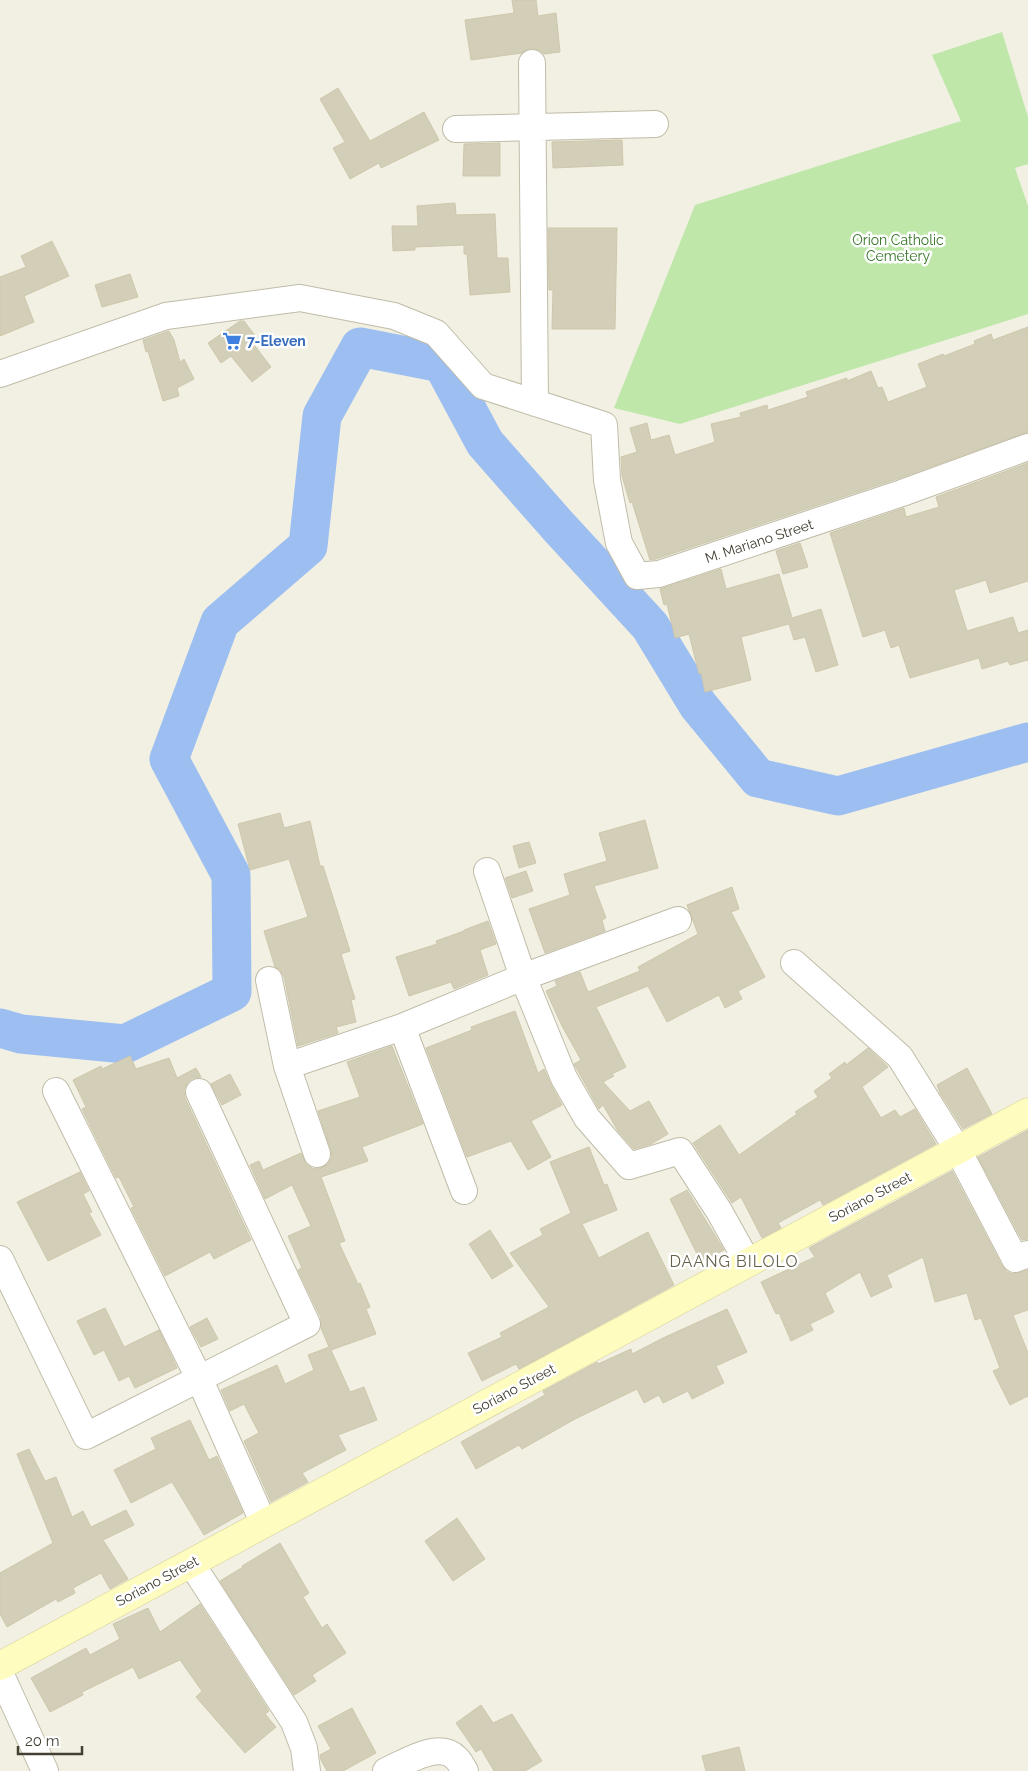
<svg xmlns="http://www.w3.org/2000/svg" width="1028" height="1771" viewBox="0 0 1028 1771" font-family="Raleway,sans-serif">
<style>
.green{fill:#bfe7aa}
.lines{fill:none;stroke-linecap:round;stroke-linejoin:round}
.river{stroke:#9dbef0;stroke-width:39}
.building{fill:#d3ceb8;stroke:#cec7ab}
.minor-casing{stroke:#c0bca8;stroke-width:28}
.secondary-casing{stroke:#d2ce92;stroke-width:29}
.minor{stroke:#fff;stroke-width:26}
.secondary{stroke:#fffcbf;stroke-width:28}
.labels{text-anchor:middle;stroke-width:5;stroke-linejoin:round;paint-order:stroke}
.park-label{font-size:14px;fill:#357427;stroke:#fff}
.shop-label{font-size:14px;font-weight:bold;fill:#366cbe;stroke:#fff;text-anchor:start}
.street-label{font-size:14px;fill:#434033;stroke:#fff}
.quarter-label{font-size:16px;letter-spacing:1px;fill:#66604a;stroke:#fff}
</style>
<rect width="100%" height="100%" fill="#f1f0e3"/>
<path class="green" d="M 1002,32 L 1028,117 L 1028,164 L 1015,168 L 1028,206 L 1028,314 L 680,424 L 614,408 L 695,205 L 961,121 L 932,55 Z"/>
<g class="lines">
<path class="river" d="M 0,1028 L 21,1034 L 125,1044 L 232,992 L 231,875 L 169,759 L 220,622 L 308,546 L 322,416 L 360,347 L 442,363 L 485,443 L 557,525 L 650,626 L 698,705 L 758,778 L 838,796 L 1028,742"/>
</g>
<path class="building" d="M 512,0 L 536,0 L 538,16 L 556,13 L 560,52 L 544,54 L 539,50 L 531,48 L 522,53 L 471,60 L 465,20 L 514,13 Z
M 338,88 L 370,141 L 424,112 L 439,140 L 381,168 L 379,163 L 350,179 L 333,148 L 345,142 L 320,99 Z
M 622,140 L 623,165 L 553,168 L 552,142 Z
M 500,143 L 500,176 L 463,176 L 464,144 Z
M 455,203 L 456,215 L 495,214 L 497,258 L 508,258 L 510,292 L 470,295 L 467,254 L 464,254 L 464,245 L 415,247 L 415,250 L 393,251 L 392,226 L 418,226 L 417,206 Z
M 548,228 L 617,228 L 615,329 L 552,329 L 553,290 L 549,290 Z
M 52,241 L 69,276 L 24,296 L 34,322 L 0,336 L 0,277 L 26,267 L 21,256 Z
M 130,274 L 138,297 L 102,307 L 95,285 Z
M 240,321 L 244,321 L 257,338 L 252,342 L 271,367 L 252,382 L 231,356 L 221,363 L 208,343 Z
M 1028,327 L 1028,432 L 897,479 L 656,559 L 650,560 L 632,502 L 630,503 L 622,476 L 621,457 L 637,452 L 630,428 L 647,423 L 651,440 L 669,435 L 675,455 L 715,442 L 711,424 L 741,417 L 740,413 L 767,405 L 768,410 L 808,397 L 806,392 L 847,378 L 847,381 L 871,371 L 878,388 L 882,387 L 888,402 L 927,387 L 918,364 L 943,354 L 944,356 L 975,344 L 974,341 L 991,334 L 993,340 Z
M 169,331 L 174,340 L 180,362 L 184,359 L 194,379 L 177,388 L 179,396 L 163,401 L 148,351 L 146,352 L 143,340 Z
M 1028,463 L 1028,581 L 990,593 L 986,580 L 954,590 L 967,631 L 1013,617 L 1018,633 L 1028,630 L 1028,660 L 1010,665 L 1008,661 L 982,669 L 979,658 L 910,678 L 899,645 L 891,648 L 885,630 L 863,637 L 830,533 L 904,508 L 906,517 L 939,507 L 936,497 Z
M 800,543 L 808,567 L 783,574 L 776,551 Z
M 721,569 L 726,589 L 779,574 L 792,618 L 821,609 L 838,665 L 816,672 L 805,637 L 794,640 L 789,624 L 741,637 L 751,680 L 705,692 L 701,673 L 699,674 L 689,634 L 675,638 L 667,604 L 664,605 L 660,589 Z
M 280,813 L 284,828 L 310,821 L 320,866 L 323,866 L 350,951 L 341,954 L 355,999 L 351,1000 L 356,1022 L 336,1027 L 338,1033 L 298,1046 L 284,977 L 280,970 L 275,967 L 264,931 L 308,917 L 289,859 L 250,870 L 238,824 Z
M 645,820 L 658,868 L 594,886 L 606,918 L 602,920 L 605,931 L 545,953 L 529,909 L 570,895 L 564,874 L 607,861 L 599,833 Z
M 529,842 L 536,863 L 519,868 L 513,846 Z
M 526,871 L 533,891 L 512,898 L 505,878 Z
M 732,887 L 739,909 L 731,912 L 765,977 L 738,991 L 742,999 L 725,1008 L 719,995 L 667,1022 L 648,986 L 596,1007 L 626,1067 L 612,1074 L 614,1076 L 603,1082 L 630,1111 L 649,1101 L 668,1134 L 651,1144 L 634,1149 L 618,1131 L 603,1105 L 599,1109 L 578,1071 L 574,1064 L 581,1060 L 562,1026 L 546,991 L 557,986 L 555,981 L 580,972 L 588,992 L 640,971 L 638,967 L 698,934 L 687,905 Z
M 488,921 L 496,944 L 480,950 L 488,975 L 454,989 L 451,982 L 409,996 L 396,957 L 437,944 L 436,941 L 464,931 L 464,930 Z
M 515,1011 L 538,1073 L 544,1069 L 551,1085 L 562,1105 L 531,1121 L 551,1157 L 528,1170 L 511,1141 L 467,1157 L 426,1048 L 472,1030 L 471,1027 Z
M 392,1046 L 423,1124 L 362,1147 L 368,1161 L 321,1177 L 345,1241 L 339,1243 L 358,1284 L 360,1283 L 370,1307 L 366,1309 L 376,1334 L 331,1350 L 350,1392 L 364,1387 L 377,1420 L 338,1435 L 346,1450 L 302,1473 L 308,1482 L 271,1502 L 244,1441 L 259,1433 L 244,1404 L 230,1411 L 221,1390 L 277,1365 L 285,1384 L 314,1370 L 308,1355 L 329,1347 L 321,1328 L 321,1318 L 298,1270 L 302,1268 L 288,1236 L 311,1226 L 292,1185 L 265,1199 L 250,1165 L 259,1161 L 263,1170 L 301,1153 L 307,1165 L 314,1169 L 321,1168 L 328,1164 L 332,1157 L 331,1150 L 318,1111 L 360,1097 L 347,1062 Z
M 868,1048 L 888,1067 L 862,1087 L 881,1118 L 895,1110 L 900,1117 L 915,1109 L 936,1144 L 823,1205 L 820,1200 L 778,1223 L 781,1228 L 762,1238 L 741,1197 L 732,1203 L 693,1143 L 720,1125 L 739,1155 L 797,1114 L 795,1112 L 818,1097 L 814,1091 L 832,1078 L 829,1074 L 845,1062 L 846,1065 Z
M 130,1056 L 136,1069 L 169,1058 L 177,1078 L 196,1068 L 201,1077 L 193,1078 L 187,1083 L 184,1090 L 185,1098 L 251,1240 L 214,1259 L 210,1252 L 165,1276 L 131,1208 L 134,1207 L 119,1177 L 116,1178 L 82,1109 L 86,1107 L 73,1080 L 101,1066 L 102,1069 Z
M 967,1068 L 992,1114 L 963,1129 L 940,1093 L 937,1085 Z
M 230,1074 L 241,1095 L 222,1105 L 211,1084 Z
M 1028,1130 L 1028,1239 L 1022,1240 L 978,1157 Z
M 589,1147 L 604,1185 L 607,1184 L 617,1210 L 582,1224 L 599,1258 L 648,1232 L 674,1285 L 519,1369 L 516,1364 L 482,1381 L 468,1353 L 502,1337 L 500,1333 L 549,1307 L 510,1253 L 543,1235 L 540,1229 L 571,1213 L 550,1162 Z
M 952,1171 L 1002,1266 L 1007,1272 L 1013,1274 L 1028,1270 L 1028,1310 L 1013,1315 L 1028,1353 L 1028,1396 L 1010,1405 L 993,1371 L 1000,1368 L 981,1318 L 975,1320 L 967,1293 L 935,1302 L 923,1257 L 887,1275 L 892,1287 L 871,1297 L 860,1272 L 825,1293 L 834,1312 L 810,1324 L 813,1330 L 791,1341 L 779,1313 L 776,1314 L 761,1282 L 815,1257 L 809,1248 Z
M 80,1172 L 89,1191 L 83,1194 L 92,1212 L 89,1213 L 101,1235 L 48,1261 L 17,1202 Z
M 687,1190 L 724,1250 L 701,1262 L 670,1199 Z
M 490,1230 L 513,1266 L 492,1279 L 469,1244 Z
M 105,1308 L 124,1347 L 159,1330 L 177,1368 L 135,1388 L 129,1376 L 119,1381 L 104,1350 L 94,1355 L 77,1321 Z
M 727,1309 L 747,1352 L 716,1366 L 724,1383 L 692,1399 L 688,1391 L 663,1403 L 659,1395 L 644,1403 L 637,1389 L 575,1419 L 522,1449 L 519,1445 L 476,1469 L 461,1442 L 545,1395 L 543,1391 L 597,1362 L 598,1364 L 631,1349 L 632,1354 L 663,1338 Z
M 207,1318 L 218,1339 L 201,1347 L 190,1327 Z
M 190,1420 L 209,1460 L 217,1456 L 243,1513 L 204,1535 L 172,1482 L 131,1503 L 114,1470 L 156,1449 L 151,1438 Z
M 29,1449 L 45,1481 L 56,1477 L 72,1517 L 83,1511 L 91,1527 L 126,1510 L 134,1525 L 103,1540 L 128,1579 L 110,1589 L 101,1573 L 73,1588 L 75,1593 L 58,1602 L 56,1599 L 7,1627 L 0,1614 L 0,1573 L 53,1543 L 17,1454 Z
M 457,1518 L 485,1559 L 453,1581 L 425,1541 Z
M 280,1543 L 309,1593 L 303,1597 L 322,1628 L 327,1624 L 346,1653 L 312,1675 L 316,1681 L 294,1695 L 220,1581 L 243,1567 L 242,1566 Z
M 200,1604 L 269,1711 L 265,1714 L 276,1727 L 245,1753 L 196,1697 L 202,1691 L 180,1660 L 139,1679 L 133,1667 L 82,1692 L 83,1695 L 50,1712 L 31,1678 L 86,1648 L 90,1655 L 120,1639 L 113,1624 L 148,1608 L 160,1632 Z
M 481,1705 L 493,1723 L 512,1714 L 542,1761 L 525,1771 L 494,1771 L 481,1749 L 476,1752 L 456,1723 Z
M 352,1708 L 376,1753 L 343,1771 L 327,1771 L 321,1760 L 320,1755 L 331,1749 L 318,1726 Z
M 739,1747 L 745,1771 L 706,1771 L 702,1756 Z"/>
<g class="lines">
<g class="minor-casing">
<path id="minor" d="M 532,63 L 535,403
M 456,129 L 655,124
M 0,374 L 166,316 L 300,298 L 394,316 L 436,333 L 483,386 L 604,425 L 607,480 L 619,543 L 637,576 L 659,574 L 902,493 L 1028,447
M 487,871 L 523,977 L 678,920
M 794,963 L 900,1057 L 958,1150 L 1015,1259 L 1028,1254
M 269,980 L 287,1066 L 317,1154
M 402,1027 L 464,1191
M 287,1066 L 402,1027 L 523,977 L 564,1078 L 587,1118 L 629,1166 L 680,1151 L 719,1211 L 748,1263
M 56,1091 L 199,1378 L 264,1524
M 0,1259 L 86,1436 L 307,1324 L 199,1092
M 191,1563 L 294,1722 L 304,1748 L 307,1771
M 0,1673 L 45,1771
M 386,1771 C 404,1763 439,1740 456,1758 C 460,1761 462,1767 465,1771"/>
</g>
<g class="secondary-casing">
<path id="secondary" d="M 0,1666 L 1028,1112"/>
</g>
<use href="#minor" class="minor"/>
<use href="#secondary" class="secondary"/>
</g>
<defs>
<g id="supermarket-bare" transform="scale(1.5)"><path d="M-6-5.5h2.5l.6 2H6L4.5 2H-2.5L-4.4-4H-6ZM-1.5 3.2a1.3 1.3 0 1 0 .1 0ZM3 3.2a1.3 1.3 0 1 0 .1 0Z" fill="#3f7fe0" stroke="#fff" stroke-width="2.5" paint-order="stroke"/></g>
</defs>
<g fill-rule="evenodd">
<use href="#supermarket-bare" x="232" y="341"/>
</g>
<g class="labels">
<g class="park-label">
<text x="898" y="245">Orion Catholic<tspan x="898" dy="16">Cemetery</tspan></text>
</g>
<g class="shop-label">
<text x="247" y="346">7-Eleven</text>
</g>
<g class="street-label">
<text transform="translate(759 541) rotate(-18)" y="5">M. Mariano Street</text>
<text transform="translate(870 1197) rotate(-28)" y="5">Soriano Street</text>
<text transform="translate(514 1389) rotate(-28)" y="5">Soriano Street</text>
<text transform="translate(157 1581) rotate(-28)" y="5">Soriano Street</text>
</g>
<g class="quarter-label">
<text x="734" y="1267">DAANG BILOLO</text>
</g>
</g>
<path d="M18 1746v8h64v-8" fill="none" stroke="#434033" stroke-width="2.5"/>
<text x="25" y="1746" font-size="15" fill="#434033" stroke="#ffffff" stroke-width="4" paint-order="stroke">20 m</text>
</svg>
